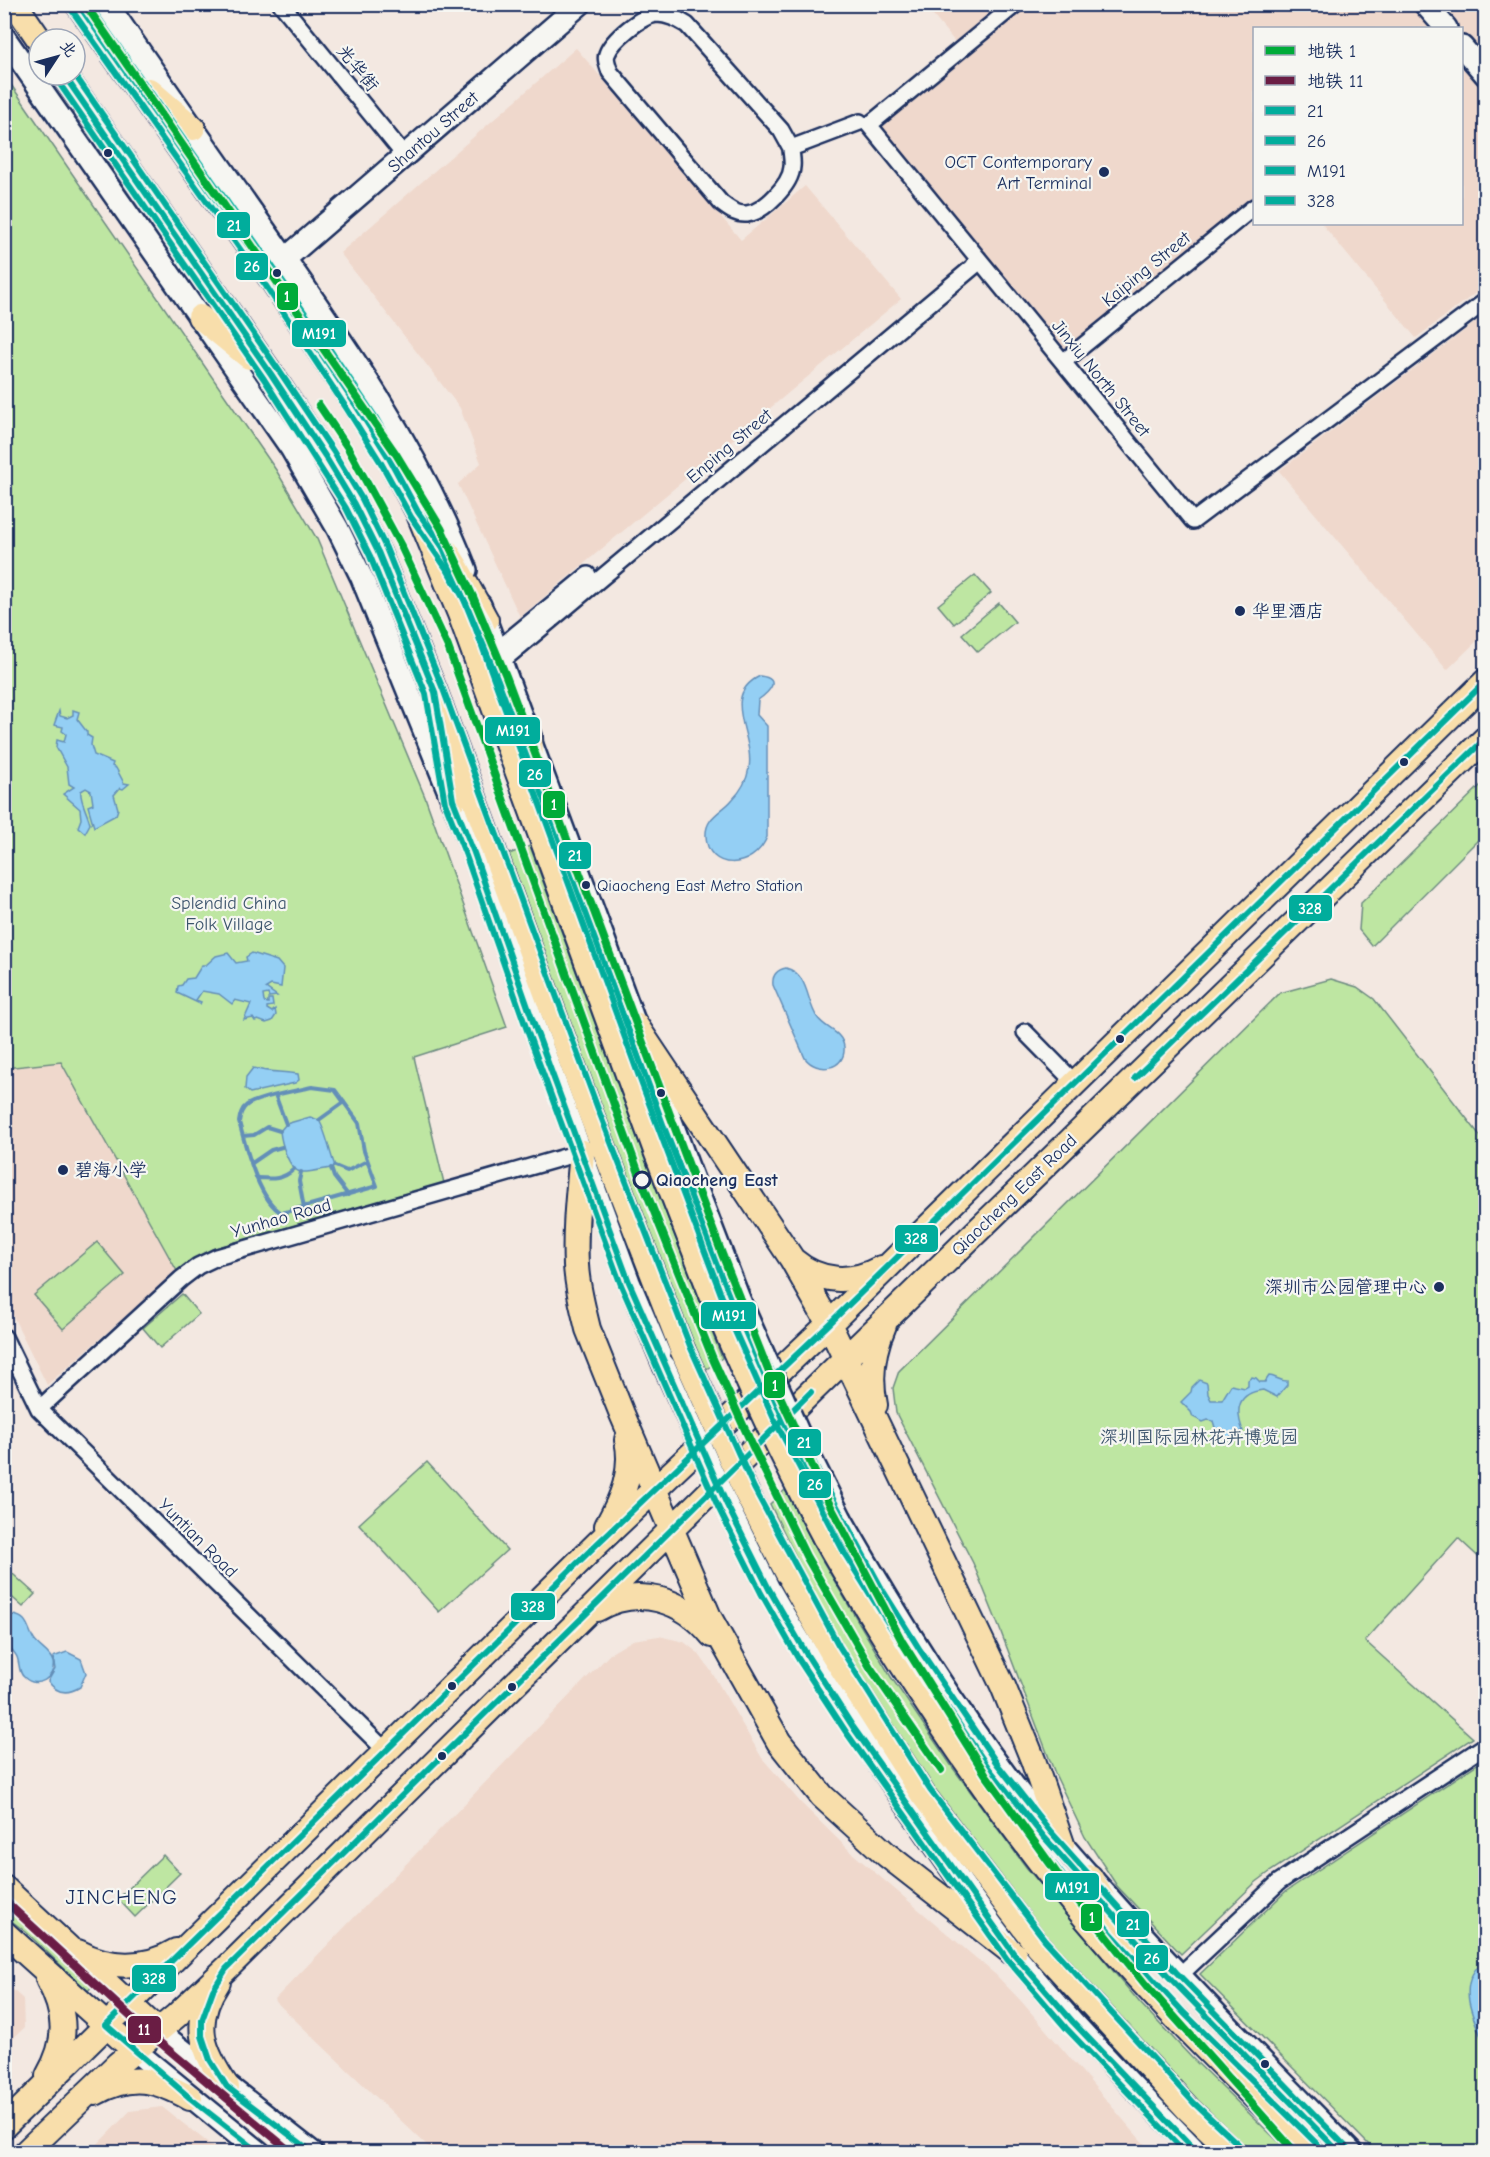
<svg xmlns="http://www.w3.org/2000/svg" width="1490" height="2157" viewBox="0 0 1490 2157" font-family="'Comic Neue','LXGW WenKai TC',sans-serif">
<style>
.built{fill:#efd8cc}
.green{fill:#bee6a2;stroke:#6c8a80;stroke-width:1.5}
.water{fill:#94cff4;stroke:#648fb8;stroke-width:1.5}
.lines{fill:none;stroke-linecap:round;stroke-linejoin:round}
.stream{stroke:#648fb8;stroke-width:4}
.street-casing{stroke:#1b2f5e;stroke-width:20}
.secondary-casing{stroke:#1b2f5e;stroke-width:26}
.primary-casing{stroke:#1b2f5e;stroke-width:28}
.street{stroke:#f6f6f2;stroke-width:15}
.secondary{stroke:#f6f6f2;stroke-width:21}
.primary{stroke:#f8deab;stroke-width:24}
.secondary-bridge-casing{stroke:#1b2f5e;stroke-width:26;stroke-linecap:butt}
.primary-bridge-casing{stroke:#1b2f5e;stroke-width:28;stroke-linecap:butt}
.secondary-bridge{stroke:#f6f6f2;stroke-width:21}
.primary-bridge{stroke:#f8deab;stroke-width:24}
.bus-1-casing{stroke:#f6f6f2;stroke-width:10}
.bus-2-casing{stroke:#f6f6f2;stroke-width:10}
.bus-3-casing{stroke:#f6f6f2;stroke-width:10}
.bus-4-casing{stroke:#f6f6f2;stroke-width:10}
.bus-1{stroke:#01ad9c;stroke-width:6}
.bus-2{stroke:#01ad9c;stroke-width:6}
.bus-3{stroke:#01ad9c;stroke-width:6}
.bus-4{stroke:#01ad9c;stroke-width:6}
.metro-1-casing{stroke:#f6f6f2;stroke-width:12}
.metro-2-casing{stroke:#f6f6f2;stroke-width:12}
.metro-1{stroke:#00ab39;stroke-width:8}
.metro-2{stroke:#6a1d44;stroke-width:8}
.bus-dot{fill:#1b2f5e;stroke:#f6f6f2;stroke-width:2}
.stop-dot{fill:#f6f6f2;stroke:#1b2f5e;stroke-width:3}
.labels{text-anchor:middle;stroke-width:4.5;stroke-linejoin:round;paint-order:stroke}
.bus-label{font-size:16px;fill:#1b2f5e;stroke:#f6f6f2;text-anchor:start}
.street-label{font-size:18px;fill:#1b2f5e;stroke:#f6f6f2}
.poi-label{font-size:18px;fill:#1b2f5e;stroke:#f6f6f2;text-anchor:end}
.park-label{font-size:18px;fill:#3c546c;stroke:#f6f6f2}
.stop-label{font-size:18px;font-weight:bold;fill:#1b2f5e;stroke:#f6f6f2;text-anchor:start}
.quarter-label{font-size:21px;letter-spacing:1.5px;fill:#1b2f5e;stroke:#f6f6f2}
.line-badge{stroke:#f6f6f2;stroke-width:2}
.badge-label{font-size:16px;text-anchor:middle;font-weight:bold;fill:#fff}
</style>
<rect width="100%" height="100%" fill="#f3e8e1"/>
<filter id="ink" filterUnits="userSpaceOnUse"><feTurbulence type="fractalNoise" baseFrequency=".0167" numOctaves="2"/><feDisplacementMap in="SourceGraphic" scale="12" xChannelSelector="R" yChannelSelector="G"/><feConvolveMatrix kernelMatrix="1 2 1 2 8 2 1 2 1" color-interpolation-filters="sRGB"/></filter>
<g filter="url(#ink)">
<path class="built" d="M 924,5 L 1485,5 L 1485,286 L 1416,338 L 1322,224 L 1462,224 L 1462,28 L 1254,28 L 1254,198 L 1065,351 L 876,128 L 966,55 Z
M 576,48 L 741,240 L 805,186 L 901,299 L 520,617 L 458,484 L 481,463 L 460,408 L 340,253 Z
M 1485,315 L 1485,633 L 1447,670 L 1279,471 Z
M 61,1062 L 177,1271 L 47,1385 L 5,1300 L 5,1068 Z
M 659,1636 L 684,1642 L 698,1653 L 711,1671 L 762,1758 L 801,1803 L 852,1853 L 996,1975 L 1021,2001 L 1151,2152 L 434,2152 L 274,2000 L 611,1653 L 633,1640 Z
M 4,1982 L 23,1999 L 24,2028 L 5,2046 Z
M 162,2107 L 220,2152 L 90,2152 L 130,2111 Z"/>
<path class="green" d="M 5,76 L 276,470 L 317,539 L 425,797 L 507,1027 L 414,1057 L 444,1183 L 212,1249 L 177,1271 L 61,1062 L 5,1068 Z
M 975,575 L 991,593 L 954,624 L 938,605 Z
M 999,603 L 1015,622 L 978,652 L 962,634 Z
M 1485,781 L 1485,833 L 1372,946 L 1359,930 L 1361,903 Z
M 530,846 L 643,1154 L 722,1358 L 705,1370 C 634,1200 572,1027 509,854 Z
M 1331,979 L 1357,987 L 1374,999 L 1485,1142 L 1485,1563 L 1458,1538 L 1365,1641 L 1473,1738 L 1271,1871 L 1255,1883 L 1181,1954 L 1117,1886 L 1085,1837 L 1056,1776 L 999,1627 L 973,1563 L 896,1413 L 893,1388 L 899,1371 L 1280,993 Z
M 97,1242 L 125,1275 L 63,1329 L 34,1295 Z
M 182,1294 L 199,1314 L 160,1348 L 143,1328 Z
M 427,1462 L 507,1550 L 439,1612 L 359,1524 Z
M 785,1490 L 822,1560 L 891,1677 L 953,1768 L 1026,1867 L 1140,2003 L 1192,2058 L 1289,2152 L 1244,2152 C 1163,2065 1078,1980 1005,1886 C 957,1823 911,1759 870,1692 C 833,1632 801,1568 770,1504 Z
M 4,1566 L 35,1594 L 23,1607 L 5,1591 Z
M 1485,1759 L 1485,2152 L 1376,2152 L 1200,1974 L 1285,1892 Z
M 163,1855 L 180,1873 L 135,1917 L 118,1899 Z
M 4,1904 L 92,1986 L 88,1991 L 26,1932 L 5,1916 Z"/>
<path class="water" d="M 760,676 C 783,679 768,693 758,700 L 757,715 L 767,726 L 767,837 C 753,871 707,871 706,836 C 705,817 722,812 732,800 C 741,791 747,780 749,768 C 755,736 719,696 760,676 Z
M 73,710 L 79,712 L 77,719 L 87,732 L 87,735 L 92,738 L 91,745 L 94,755 L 113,763 L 112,766 L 116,768 L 124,783 L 129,784 L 123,789 L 120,788 L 114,795 L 118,809 L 116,815 L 94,827 L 88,806 L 93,804 L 91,791 L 86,788 L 81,791 C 79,799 88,814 90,824 L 85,833 L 78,827 L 81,819 L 80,809 L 63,794 L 74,787 L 69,784 L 67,767 L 56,747 L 57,740 L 64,742 L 66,734 L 62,731 L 63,727 L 54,725 L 59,711 L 60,716 L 67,718 L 73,715 Z
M 228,953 L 236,963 L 247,961 L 246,957 L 252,953 L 277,961 L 283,968 L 281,987 L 271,985 L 266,988 L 277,996 L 269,997 L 268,994 L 263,995 L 264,1002 L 268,1003 L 268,999 L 272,999 L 273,1006 L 267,1007 L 267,1009 L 272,1012 L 275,1009 L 276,1015 L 272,1021 L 266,1023 L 258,1020 L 255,1021 L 253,1018 L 244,1020 L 251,1004 L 235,1000 L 232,1004 L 219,994 L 202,991 L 196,1000 L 201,1002 L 200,1004 L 177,993 L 178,986 L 182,985 L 186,979 L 194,978 L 202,965 L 206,965 L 216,956 Z
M 786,968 C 809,974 806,1001 817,1017 C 825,1029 842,1031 844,1047 C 846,1070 817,1074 805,1058 L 773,985 C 772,976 776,970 786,968 Z
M 253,1068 C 268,1073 282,1071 298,1074 L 299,1080 L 295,1083 L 250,1093 L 245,1089 L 246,1077 Z
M 310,1117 L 319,1120 C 327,1134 329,1151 335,1166 L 331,1168 C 322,1169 310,1173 301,1172 C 288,1170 281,1141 280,1131 L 286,1124 Z
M 1269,1376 C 1275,1376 1279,1381 1287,1381 L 1287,1385 L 1277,1397 L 1263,1390 C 1237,1393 1235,1410 1243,1431 L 1232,1435 L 1228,1440 L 1217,1434 L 1213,1421 L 1208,1420 L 1203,1422 L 1193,1417 L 1191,1412 L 1181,1402 L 1191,1392 L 1192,1387 L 1199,1380 L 1207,1383 L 1208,1394 L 1211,1400 L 1222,1400 L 1231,1385 L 1245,1388 L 1248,1386 L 1248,1380 L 1252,1377 L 1256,1378 L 1260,1382 L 1265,1382 Z
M 13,1615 C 28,1617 27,1627 33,1638 C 37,1647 51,1652 53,1662 C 56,1678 37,1689 25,1678 C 18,1673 20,1664 17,1657 C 14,1651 6,1644 4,1638 C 3,1632 4,1625 5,1619 Z
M 67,1652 L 81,1659 L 86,1673 L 80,1687 C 67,1695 56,1693 48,1681 L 55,1669 L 53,1657 Z
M 1485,1960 L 1485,2045 C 1473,2018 1454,1983 1485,1960 Z"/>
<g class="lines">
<path class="stream" d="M 312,1087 L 335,1090 L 359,1123 L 364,1151 L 377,1186 L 282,1213 C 258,1200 246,1147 239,1122 C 240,1116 241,1109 247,1105 C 255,1098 299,1090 312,1087 Z
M 276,1097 L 286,1124
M 319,1120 L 344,1102
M 243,1136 L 254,1135 L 267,1127 L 280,1131
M 252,1163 L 271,1150 L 282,1147
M 335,1166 L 347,1171 L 367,1161
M 331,1168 L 334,1177 L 348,1195
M 301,1172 L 299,1181 L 304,1208
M 257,1178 C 272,1179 283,1180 294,1169"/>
<g class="street-casing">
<path id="street" d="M 281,4 L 405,156
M 1016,4 L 869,125 L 1193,521 L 1486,301
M 791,148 C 791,154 793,161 792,167 C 791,184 764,212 747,214 C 736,215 729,209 721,203 L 610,72 C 608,66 605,59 607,54 C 612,40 642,15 657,14 C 668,14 677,19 687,25 L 781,130 L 791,148 L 860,122
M 1063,362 L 1254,207
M 498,649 L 588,575
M 502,661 L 973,267 L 978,258
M 1025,1032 L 1075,1083
M 4,1337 L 39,1409 L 386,1751
M 39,1409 L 181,1279 L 198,1266 L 217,1257 L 582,1152
M 1180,1975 L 1279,1882 L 1486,1745"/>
</g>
<g class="secondary-casing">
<path id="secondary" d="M 107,4 C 161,83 216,161 271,239 C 345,344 419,450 466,570
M 1425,4 L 1446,28
M 4,37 L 291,448 L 338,529 L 362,578 L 474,853 L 536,1030 L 629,1282 L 664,1365
M 1462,47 L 1486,75
M 285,259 L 580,4
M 480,605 L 687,1164 L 739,1299
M 841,1519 C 892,1608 946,1696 1008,1778 C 1037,1817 1069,1853 1101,1889 C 1181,1980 1267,2066 1351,2152
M 769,1589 C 819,1676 874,1759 932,1841 C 959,1879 986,1919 1015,1955 C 1072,2024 1135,2089 1197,2152
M 158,2031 L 312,2152
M 134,2050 L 259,2152"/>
</g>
<g class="primary-casing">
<path id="primary" d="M 15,4 L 39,39
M 78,4 L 273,281 L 355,404 L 389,458 L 418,512 L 460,614 L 656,1151 L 720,1316
M 64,75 L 271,374 L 325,456 L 354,504 L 378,552 L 435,692 L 590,1112 L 682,1349
M 149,90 L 193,128
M 200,317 L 249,357
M 447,552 L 456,566 L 486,620
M 530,736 L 532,790
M 444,748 L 453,800
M 635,1024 L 792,1259 L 829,1324 L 1003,1686 L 1033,1760 L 1062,1844
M 582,1152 C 579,1189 574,1227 576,1265 C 577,1287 583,1308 588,1329 L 622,1414 L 709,1617 L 779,1742 L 822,1796 L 887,1855 L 1014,1954
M 794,1261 C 820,1283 852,1284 881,1268
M 875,1405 C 869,1377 873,1350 884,1325
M 607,1526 C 622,1499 634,1471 627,1440
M 824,1536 C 894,1657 971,1776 1059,1886 C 1136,1981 1223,2068 1312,2152
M 787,1572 L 831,1651 L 923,1795 L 1038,1946 L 1188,2109 L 1233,2152
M 597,1609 C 638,1585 683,1599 712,1635
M 1090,1877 L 1138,1962
M 4,1888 L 158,2031
M 4,1933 L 134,2050
M 78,1952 C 109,1969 146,1969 176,1951
M 48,1979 C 67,2014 68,2041 48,2076
M 218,1982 C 191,2023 202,2050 227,2087
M 95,2093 C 131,2073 156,2079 190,2098
M 4,2126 L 598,1543 L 829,1324 L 1486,681
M 26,2152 L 118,2064 L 176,2016 L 226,1969 L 812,1391 L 1486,738"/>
</g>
<use href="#street" class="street"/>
<use href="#secondary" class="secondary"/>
<use href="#primary" class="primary"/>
<g class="secondary-bridge-casing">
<path id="secondary-bridge" d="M 739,1299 L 802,1441 L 841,1519
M 664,1365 L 727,1505 L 769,1589"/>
</g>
<g class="primary-bridge-casing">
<path id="primary-bridge" d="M 720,1316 C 751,1391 786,1464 824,1536
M 682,1349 L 746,1492 L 787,1572"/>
</g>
<use href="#secondary-bridge" class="secondary-bridge"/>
<use href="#primary-bridge" class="primary-bridge"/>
<g class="bus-1-casing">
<path id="bus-1" d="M 78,4 L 273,281 L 355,404 L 389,458 L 418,512 L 456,566 L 486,620 L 558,808 L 672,1124 L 742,1303 L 793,1419 L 821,1477 L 882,1589 L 920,1650 L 998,1765 L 1051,1832 L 1176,1972 L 1351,2152
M 64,75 L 271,374 L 325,456 L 354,504 L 378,552 L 435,692 L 453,800 L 474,853 L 536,1030 L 629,1282 L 727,1505 L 769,1589 L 807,1655 L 853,1727 L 1014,1954 L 1073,2022 L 1197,2152"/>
</g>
<g class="bus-2-casing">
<path id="bus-2" d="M 71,9 L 266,286 L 347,409 L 381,463 L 411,517 L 448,571 L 478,624 L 549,811 L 664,1127 L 734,1306 L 785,1423 L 813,1481 L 874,1594 L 912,1655 L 990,1770 L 1044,1837 L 1170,1978 L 1339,2152
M 57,80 L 264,379 L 346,508 L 370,556 L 426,694 L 445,803 L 466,856 L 528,1033 L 621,1285 L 719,1509 L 761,1593 L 799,1660 L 846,1732 L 1007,1959 L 1066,2028 L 1185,2152"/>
</g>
<g class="bus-3-casing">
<path id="bus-3" d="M 89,4 L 316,329 L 376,418 L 417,488 L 440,540 L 474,624 L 641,1082 L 734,1329 L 774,1419 L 846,1556 L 928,1687 L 1011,1807 L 1068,1882 L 1108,1930 L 1184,2013 L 1318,2145
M 75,75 L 278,369 L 333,451 L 362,499 L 386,548 L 443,689 L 598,1109 L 690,1346 L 754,1488 L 839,1646 L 930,1790 L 1045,1940 L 1194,2103 L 1239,2145"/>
</g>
<g class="bus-4-casing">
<path id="bus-4" d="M 1135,1078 L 1486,738
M 259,2152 L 190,2098 L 106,2025 L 598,1543 L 829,1324 L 1486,681
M 312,2152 L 227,2087 L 210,2060 L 202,2036 L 202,2020 L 213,1990 L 226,1969 L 811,1392"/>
</g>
<use href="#bus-1" class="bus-1"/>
<use href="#bus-2" class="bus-2"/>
<use href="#bus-3" class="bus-3"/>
<use href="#bus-4" class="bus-4"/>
<g class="metro-1-casing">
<path id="metro-1" d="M 85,4 L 396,454 L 441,528 L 474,599 L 506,676 L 722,1254 L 768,1370 L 828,1501 L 903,1643 L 986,1775 L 1064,1883 L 1145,1984 L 1295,2152
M 319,405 L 348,448 L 401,546 L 448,647 L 641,1179 L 713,1359 L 753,1447 L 806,1556 L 870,1667 L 941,1770"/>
</g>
<g class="metro-2-casing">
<path id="metro-2" d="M 4,1900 L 145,2030 L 291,2152"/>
</g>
<use href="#metro-1" class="metro-1"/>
<use href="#metro-2" class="metro-2"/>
</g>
</g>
<g class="bus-dot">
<circle cx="108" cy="153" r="5"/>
<circle cx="1104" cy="172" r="6"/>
<circle cx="277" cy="273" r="5"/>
<circle cx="1240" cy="611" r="6"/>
<circle cx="1404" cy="762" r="5"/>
<circle cx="586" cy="885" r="5"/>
<circle cx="1120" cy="1039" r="5"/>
<circle cx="661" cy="1093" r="5"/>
<circle cx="63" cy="1170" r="6"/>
<circle cx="1439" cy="1287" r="6"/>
<circle cx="452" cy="1686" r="5"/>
<circle cx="512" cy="1687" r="5"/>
<circle cx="442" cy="1756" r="5"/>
<circle cx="1265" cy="2064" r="5"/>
</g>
<circle class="stop-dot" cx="642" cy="1180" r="8"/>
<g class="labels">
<g class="bus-label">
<text x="597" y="891">Qiaocheng East Metro Station</text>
</g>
<g class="street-label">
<text transform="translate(358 68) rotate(51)" y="6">光华街</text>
<text transform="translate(433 132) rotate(-41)" y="6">Shantou Street</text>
<text transform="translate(1146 269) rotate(-39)" y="6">Kaiping Street</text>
<text transform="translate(1101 378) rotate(51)" y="6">Jinxiu North Street</text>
<text transform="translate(729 446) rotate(-40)" y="6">Enping Street</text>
<text transform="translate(1014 1195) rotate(-44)" y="6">Qiaocheng East Road</text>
<text transform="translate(281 1218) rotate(-16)" y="6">Yunhao Road</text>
<text transform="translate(198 1538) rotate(45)" y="6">Yuntian Road</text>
</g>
<g class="poi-label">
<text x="1092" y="168">OCT Contemporary<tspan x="1092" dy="21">Art Terminal</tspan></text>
<text x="1252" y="617" text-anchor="start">华里酒店</text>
<text x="75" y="1176" text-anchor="start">碧海小学</text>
<text x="1427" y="1293">深圳市公园管理中心</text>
</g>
<g class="park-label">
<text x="229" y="909">Splendid China<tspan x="229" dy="21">Folk Village</tspan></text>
<text x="1199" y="1443">深圳国际园林花卉博览园</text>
</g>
<g class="stop-label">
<text x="656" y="1186">Qiaocheng East</text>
</g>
<g class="quarter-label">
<text x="122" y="1904">JINCHENG</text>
</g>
</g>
<g class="line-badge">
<rect x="216" y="211" width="35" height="28" rx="6" fill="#01ad9c"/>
<rect x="235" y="252" width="34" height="29" rx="6" fill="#01ad9c"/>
<rect x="276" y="282" width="23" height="29" rx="6" fill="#00ab39"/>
<rect x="291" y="319" width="56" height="29" rx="6" fill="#01ad9c"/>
<rect x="484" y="716" width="57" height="29" rx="6" fill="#01ad9c"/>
<rect x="518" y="759" width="34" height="29" rx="6" fill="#01ad9c"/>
<rect x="542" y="790" width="24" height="29" rx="6" fill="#00ab39"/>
<rect x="558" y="841" width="34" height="29" rx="6" fill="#01ad9c"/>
<rect x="1288" y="894" width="45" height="28" rx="6" fill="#01ad9c"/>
<rect x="894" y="1224" width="45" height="29" rx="6" fill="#01ad9c"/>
<rect x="700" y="1301" width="57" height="29" rx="6" fill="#01ad9c"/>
<rect x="763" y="1371" width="23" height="28" rx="6" fill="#00ab39"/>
<rect x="787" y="1428" width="35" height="29" rx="6" fill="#01ad9c"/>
<rect x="798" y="1470" width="34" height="29" rx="6" fill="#01ad9c"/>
<rect x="510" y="1592" width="46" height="29" rx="6" fill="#01ad9c"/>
<rect x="1044" y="1872" width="56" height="29" rx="6" fill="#01ad9c"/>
<rect x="1080" y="1903" width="23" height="29" rx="6" fill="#00ab39"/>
<rect x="1116" y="1910" width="34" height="28" rx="6" fill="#01ad9c"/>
<rect x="1135" y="1944" width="34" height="28" rx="6" fill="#01ad9c"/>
<rect x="131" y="1964" width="46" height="29" rx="6" fill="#01ad9c"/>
<rect x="127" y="2015" width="35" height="29" rx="6" fill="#6a1d44"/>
</g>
<g class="badge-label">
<text x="234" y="231">21</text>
<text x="252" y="272">26</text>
<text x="287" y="302">1</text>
<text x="319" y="339">M191</text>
<text x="513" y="736">M191</text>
<text x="535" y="780">26</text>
<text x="554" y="810">1</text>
<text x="575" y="861">21</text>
<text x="1310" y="914">328</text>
<text x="916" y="1244">328</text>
<text x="729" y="1321">M191</text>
<text x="775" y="1391">1</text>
<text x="804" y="1448">21</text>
<text x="815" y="1490">26</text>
<text x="533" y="1612">328</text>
<text x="1072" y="1893">M191</text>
<text x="1092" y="1923">1</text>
<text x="1133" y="1930">21</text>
<text x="1152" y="1964">26</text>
<text x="154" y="1984">328</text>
<text x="144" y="2035">11</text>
</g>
<rect width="1490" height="2157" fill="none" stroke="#f6f6f2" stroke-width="24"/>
<rect x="12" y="12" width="1466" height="2133" fill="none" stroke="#1b2f5e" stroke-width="2" filter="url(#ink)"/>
<rect x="1253" y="27" width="210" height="198" fill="#f6f6f2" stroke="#9ea6b7" stroke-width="1.5"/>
<rect x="1265" y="46" width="30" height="9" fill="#00ab39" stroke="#9ea6b7" stroke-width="1.5"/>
<text x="1307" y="57" font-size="18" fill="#1b2f5e">地铁 1</text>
<rect x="1265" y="76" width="30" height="9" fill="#6a1d44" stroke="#9ea6b7" stroke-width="1.5"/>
<text x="1307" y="87" font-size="18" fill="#1b2f5e">地铁 11</text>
<rect x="1265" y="106" width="30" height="9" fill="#01ad9c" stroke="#9ea6b7" stroke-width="1.5"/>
<text x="1307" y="117" font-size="18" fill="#1b2f5e">21</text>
<rect x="1265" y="136" width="30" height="9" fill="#01ad9c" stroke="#9ea6b7" stroke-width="1.5"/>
<text x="1307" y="147" font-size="18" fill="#1b2f5e">26</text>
<rect x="1265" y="166" width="30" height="9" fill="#01ad9c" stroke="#9ea6b7" stroke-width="1.5"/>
<text x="1307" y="177" font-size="18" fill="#1b2f5e">M191</text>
<rect x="1265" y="196" width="30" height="9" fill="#01ad9c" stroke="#9ea6b7" stroke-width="1.5"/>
<text x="1307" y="207" font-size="18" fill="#1b2f5e">328</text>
<g transform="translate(57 57) rotate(54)"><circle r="28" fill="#f6f6f2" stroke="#9ea6b7" stroke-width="1.5"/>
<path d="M0-4.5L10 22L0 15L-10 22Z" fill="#1b2f5e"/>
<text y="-9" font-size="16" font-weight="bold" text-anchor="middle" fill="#1b2f5e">北</text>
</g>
</svg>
